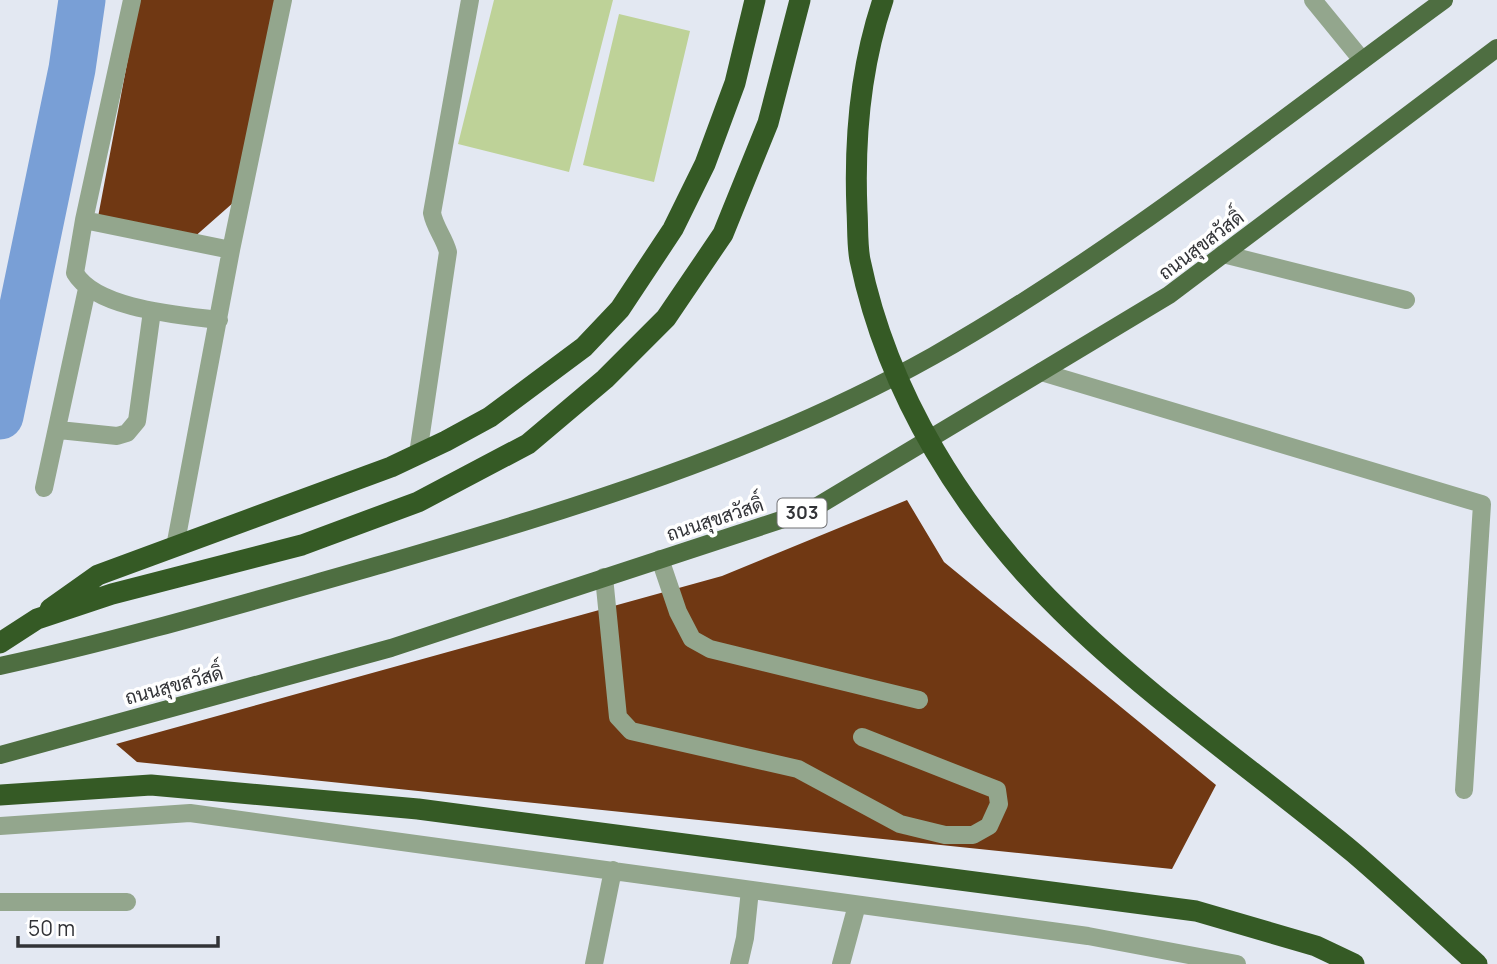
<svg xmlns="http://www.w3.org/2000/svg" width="1497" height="964" viewBox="0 0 1497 964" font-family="Manrope,Sarabun,sans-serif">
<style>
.green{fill:#bed298}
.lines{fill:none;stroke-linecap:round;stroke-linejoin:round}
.river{stroke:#799fd6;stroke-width:47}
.building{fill:#703813}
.minor{stroke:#93a68d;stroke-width:18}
.major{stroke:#4e6e41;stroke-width:18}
.highway{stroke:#355a25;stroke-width:21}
.highway-bridge{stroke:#355a25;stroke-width:21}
.labels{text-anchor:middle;stroke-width:7;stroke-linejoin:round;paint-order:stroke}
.shield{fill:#fff;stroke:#707073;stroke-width:2}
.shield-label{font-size:18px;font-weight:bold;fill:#323337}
.street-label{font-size:19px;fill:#323337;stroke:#fff}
</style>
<rect width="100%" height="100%" fill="#e3e8f2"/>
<path class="green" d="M 494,0 L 613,0 L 569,172 L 458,144 Z
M 619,14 L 690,31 L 654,182 L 583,165 Z"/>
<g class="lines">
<path class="river" d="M 0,416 L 72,69 L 82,0"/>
</g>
<path class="building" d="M 139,0 L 278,0 L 234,202 L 192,239 L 98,217 Z
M 907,500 L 944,562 L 1216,785 L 1172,869 L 137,762 L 116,744 L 722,576 Z"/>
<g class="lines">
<path class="minor" d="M 132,0 L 84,220 L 231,250 L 175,547
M 1313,0 L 1362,60
M 84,220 L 75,273 C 96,309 179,315 219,320
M 231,250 L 283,0
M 1223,254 L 1406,300
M 1041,372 L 1482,504 L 1464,790
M 59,430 L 117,436 L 127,433 L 137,421 L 152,311
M 418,454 L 448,252 C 444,237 435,228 432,213 L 470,0
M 44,488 L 87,289
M 660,559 L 678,612 L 692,639 L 710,649 L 919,700
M 604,577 L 618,717 L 631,731 L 798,769 L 900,824 L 945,835 L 973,835 L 989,826 L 999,804 L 997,790 L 862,737
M 0,826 L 190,813 L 1088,936 L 1237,964
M 0,902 L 127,902
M 594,964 L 613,870
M 739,964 L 745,938 L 750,890
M 841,964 L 857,905"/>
<path class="major" d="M 0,666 C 129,638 255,600 383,564 C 572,509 760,453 933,356 C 1113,254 1277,122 1444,0
M 0,755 L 391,648 L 811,510 L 1169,295 L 1497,48"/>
<path class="highway" d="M 50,609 L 98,575 L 391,467 L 446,441 L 490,417 L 584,347 L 620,309 L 673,229 L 705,164 L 735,83 L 755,0
M 0,643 L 37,619 L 112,594 L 302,545 L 418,502 L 528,444 L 605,379 L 666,318 L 723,234 L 768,123 L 800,0
M 0,795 L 151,785 L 418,809 L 1196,911 L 1316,946 L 1354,964"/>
<path class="highway-bridge" d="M 883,0 C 860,68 854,139 857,211 C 858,227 857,245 860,260 C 888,395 964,516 1061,611 C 1152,701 1257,772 1354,853 C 1396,889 1436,927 1477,964"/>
</g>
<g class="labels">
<rect class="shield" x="777.5" y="498.5" width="49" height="29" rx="5"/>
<g class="shield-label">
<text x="802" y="519">303</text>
</g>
<g class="street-label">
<text transform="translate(1201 245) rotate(-37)" y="7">ถนนสุขสวัสดิ์</text>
<text transform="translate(715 519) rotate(-18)" y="7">ถนนสุขสวัสดิ์</text>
<text transform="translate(174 685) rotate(-15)" y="7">ถนนสุขสวัสดิ์</text>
</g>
</g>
<path d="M18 936v10h200v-10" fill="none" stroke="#323337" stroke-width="3.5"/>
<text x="28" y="936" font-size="21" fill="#323337" stroke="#ffffff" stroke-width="5" paint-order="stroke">50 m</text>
</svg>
